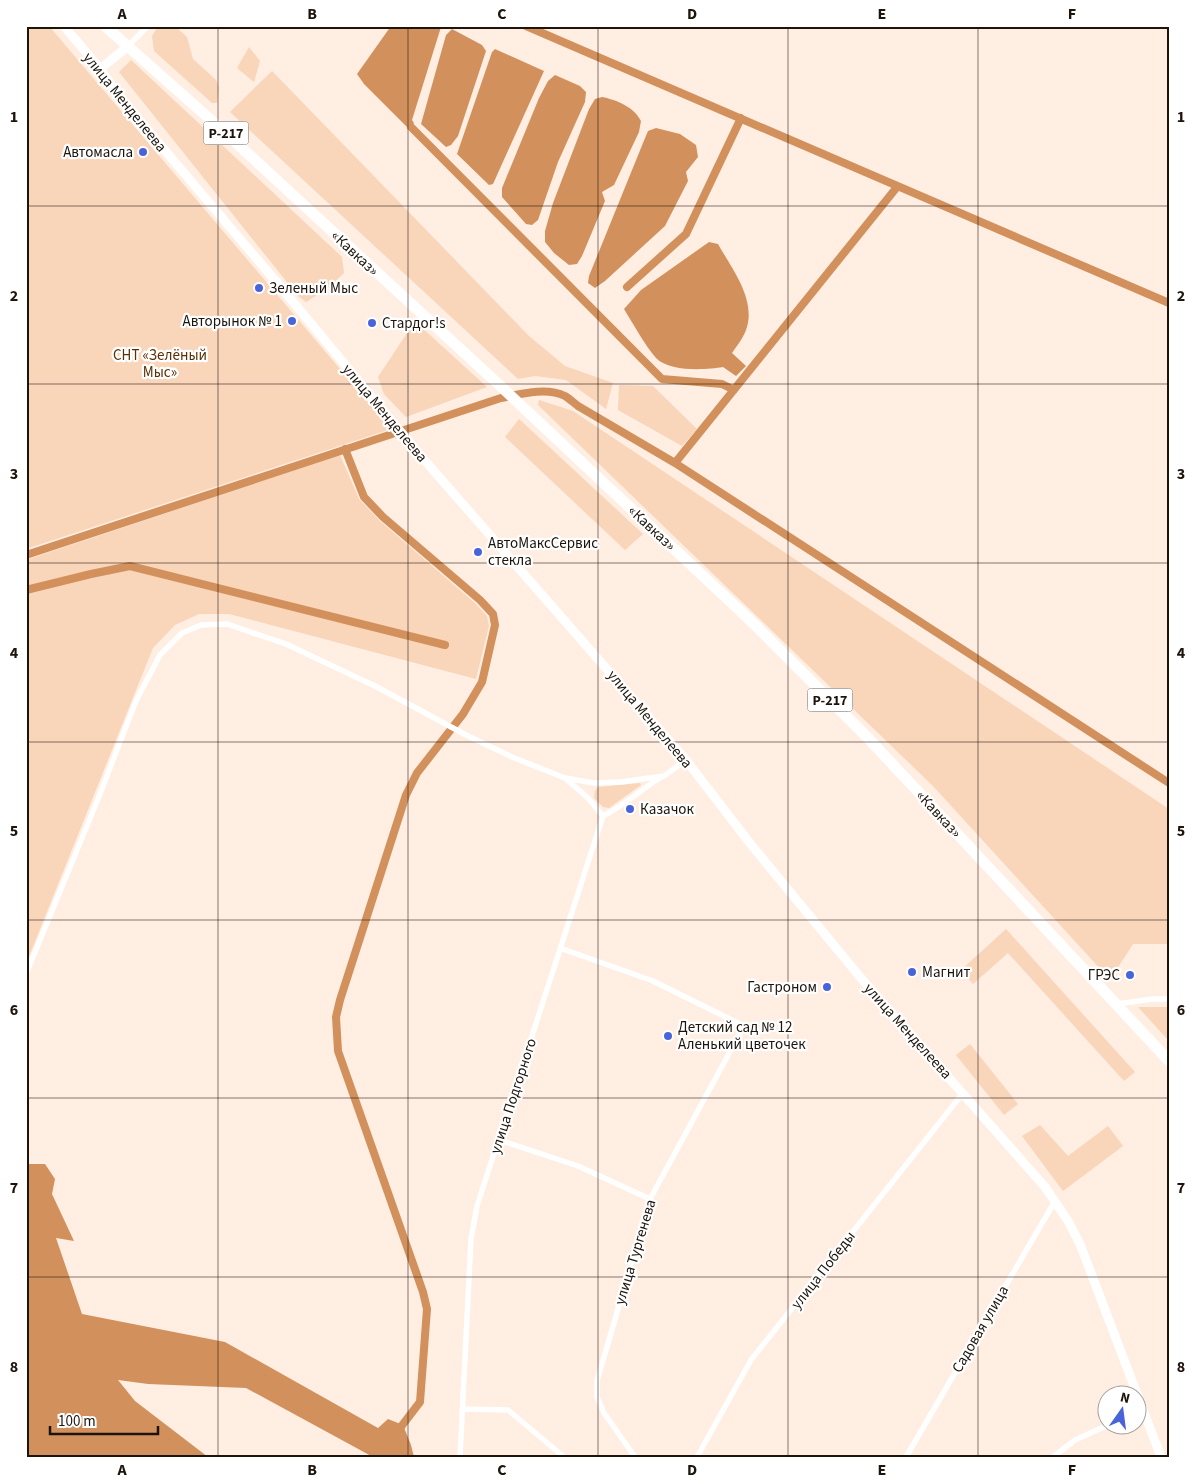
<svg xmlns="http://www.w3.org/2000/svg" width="1195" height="1483" viewBox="0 0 1195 1483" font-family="'Source Sans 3',sans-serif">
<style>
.green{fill:#f9d5ba}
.water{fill:#d2915c}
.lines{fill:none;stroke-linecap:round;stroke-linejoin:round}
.canal{stroke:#d2915c;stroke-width:8}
.street{stroke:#fff;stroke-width:5.5}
.secondary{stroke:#fff;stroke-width:9}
.highway{stroke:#fff;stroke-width:11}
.grid{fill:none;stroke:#1d140c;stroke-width:1;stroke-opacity:0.55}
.poi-dot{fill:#4964d8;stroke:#fff;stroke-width:2}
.labels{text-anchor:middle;stroke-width:4.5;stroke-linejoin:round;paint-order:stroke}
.shield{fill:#fff;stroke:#615a55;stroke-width:1}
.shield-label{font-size:14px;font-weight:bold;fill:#1d140c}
.street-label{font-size:15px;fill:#1d140c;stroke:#fff}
.poi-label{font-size:15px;fill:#1d140c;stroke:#fff;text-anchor:start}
.park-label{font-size:15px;fill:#5b3104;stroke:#fff}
.neatline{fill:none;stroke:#1d140c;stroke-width:2}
.grid-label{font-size:16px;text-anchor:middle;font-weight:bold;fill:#1d140c}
</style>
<rect width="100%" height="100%" fill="#ffeee1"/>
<path class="green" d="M 26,26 L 49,26 L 391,429 L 26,549 Z
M 158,26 L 175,26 L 187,37 L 193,59 L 216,80 L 219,88 L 217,103 L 212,103 L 154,51 L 152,36 Z
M 249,47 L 260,61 L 254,82 L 237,68 Z
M 131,60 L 342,257 L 344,273 L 327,289 L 306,302 L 298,296 L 119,72 Z
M 272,71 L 529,336 L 565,366 L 613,383 L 606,409 L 566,380 L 535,376 L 518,379 L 230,112 Z
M 420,326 L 487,387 L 406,417 L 384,394 L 378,377 L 411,327 Z
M 619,385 L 653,386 L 697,429 L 682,446 L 618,410 Z
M 539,400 L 573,411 L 1169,809 L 1169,944 L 1133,944 L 1115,972 L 1104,973 L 933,786 L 538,405 Z
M 519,419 L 643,534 L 625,550 L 505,437 Z
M 340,455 L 359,499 L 380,521 L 476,604 L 487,616 L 489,626 L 476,679 L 229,614 L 199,614 L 175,625 L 153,648 L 26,964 L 26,560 Z
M 640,783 L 641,785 L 609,808 L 603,807 L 594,798 L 595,791 L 598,787 Z
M 1006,929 L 1135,1072 L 1124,1081 L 1008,953 L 973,984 L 961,970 Z
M 1138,1007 L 1169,1007 L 1169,1041 Z
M 970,1044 L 1018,1104 L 1004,1115 L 956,1055 Z
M 1040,1125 L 1068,1156 L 1108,1126 L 1123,1146 L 1063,1191 L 1022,1136 Z"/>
<path class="water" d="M 391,26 L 441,27 L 412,120 L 414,123 L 409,129 L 364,84 L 357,74 Z
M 452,29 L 482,45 L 486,51 L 458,136 L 451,145 L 446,147 L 421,124 L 446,35 Z
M 495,49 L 544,71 L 493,184 L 489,185 L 457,154 L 492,52 Z
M 555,75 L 580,86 L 586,92 L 585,102 L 558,162 L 538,220 L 532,225 L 526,224 L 502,197 L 502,188 L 539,98 L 548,81 Z
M 602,97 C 617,100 634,107 641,121 L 639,132 L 614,185 L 602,192 L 605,201 L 582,256 L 577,264 L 569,265 L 554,253 L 545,242 L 545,231 L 553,203 L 589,109 L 595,99 Z
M 656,128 L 680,134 L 696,145 L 698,157 L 686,172 L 688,181 L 665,226 L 605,281 L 595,288 L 588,283 L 589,276 L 643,143 L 648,131 Z
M 709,242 L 718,244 C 732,269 757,300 746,330 C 743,338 737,346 732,353 L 746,366 L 736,376 L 723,367 C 706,370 669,372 656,358 C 644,344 634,325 624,309 L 641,290 Z
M 26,1164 L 45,1164 L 55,1179 L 52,1194 L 74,1241 L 56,1238 L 82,1314 L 225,1342 L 378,1428 L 388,1419 L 403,1425 L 411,1445 L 414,1457 L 373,1457 L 246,1388 L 148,1384 L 118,1380 L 135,1401 L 208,1457 L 26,1457 Z"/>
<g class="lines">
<path class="canal" d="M 526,26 L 1169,303
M 411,127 L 662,379 L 722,384 L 734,390
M 627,287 L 686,234 L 741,118
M 345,449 L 364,497 L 383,517 L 480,600 L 493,614 L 495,625 L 482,682 L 463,714 L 417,773 L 406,795 L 340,1000 L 336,1017 L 338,1051 L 423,1292 L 427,1309 L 420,1402 L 397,1432
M 675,463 L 897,187
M 26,555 L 501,398 C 521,394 546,387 565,396 C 570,399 574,403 578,406 L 675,463 L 1169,783
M 26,590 L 91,574 L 130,566 L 445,645"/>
<path class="street" d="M 127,47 L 148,26
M 566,779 L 587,797 L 603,816
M 560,948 L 653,981 L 744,1026 L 650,1199 L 597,1381 L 597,1397 L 604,1413 L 635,1457
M 26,974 L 96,804 L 136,701 L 160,655 L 182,633 L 201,625 L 227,624 L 286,644 L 377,687 L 466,735 L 512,757 L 565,778 L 594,783 L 621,782 L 664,776 L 686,760
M 1117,1004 L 1152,999 L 1169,999
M 499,1140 L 578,1166 L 650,1199
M 463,1409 L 508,1410 L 564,1457
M 460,1457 L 471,1239 L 477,1206 L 603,816 C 624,806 640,790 660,778
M 697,1457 L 751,1360 L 963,1093
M 906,1457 L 1055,1201
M 1053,1457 L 1075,1440 L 1108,1425"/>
<path class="secondary" d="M 64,26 L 100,69 L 123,101 L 279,285 L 420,455 L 686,760 L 749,842 L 860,977 L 1045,1187 L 1068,1221 L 1080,1244 L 1161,1457
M 100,69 L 127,47"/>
<path class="highway" d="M 105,26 L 220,128 L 495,381 L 750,620 L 868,738 L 1169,1061"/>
</g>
<path class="grid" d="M 218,26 L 218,1457M 408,26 L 408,1457M 598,26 L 598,1457M 788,26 L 788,1457M 978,26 L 978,1457M 26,206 L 1169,206M 26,384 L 1169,384M 26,563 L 1169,563M 26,742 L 1169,742M 26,920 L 1169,920M 26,1098 L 1169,1098M 26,1277 L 1169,1277"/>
<g class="poi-dot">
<circle cx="143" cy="152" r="5"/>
<circle cx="259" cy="288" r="5"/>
<circle cx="292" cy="321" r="5"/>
<circle cx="372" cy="323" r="5"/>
<circle cx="478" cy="552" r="5"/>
<circle cx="630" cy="809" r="5"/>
<circle cx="912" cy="972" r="5"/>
<circle cx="1130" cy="975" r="5"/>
<circle cx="827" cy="987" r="5"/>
<circle cx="668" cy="1036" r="5"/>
</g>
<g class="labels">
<g class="shield">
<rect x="203.5" y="121.5" width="45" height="23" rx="4"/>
<rect x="807.5" y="688.5" width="45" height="23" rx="4"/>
</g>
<g class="shield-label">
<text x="226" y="138">Р-217</text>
<text x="830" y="705">Р-217</text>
</g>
<g class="street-label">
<text transform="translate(125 102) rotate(51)" y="5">улица Менделеева</text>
<text transform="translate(355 253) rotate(43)" y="5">«Кавказ»</text>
<text transform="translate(385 413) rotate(50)" y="5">улица Менделеева</text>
<text transform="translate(652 528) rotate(43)" y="5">«Кавказ»</text>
<text transform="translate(650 719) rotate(50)" y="5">улица Менделеева</text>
<text transform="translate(939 814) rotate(47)" y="5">«Кавказ»</text>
<text transform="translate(908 1031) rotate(48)" y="5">улица Менделеева</text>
<text transform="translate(513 1096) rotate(-72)" y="5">улица Подгорного</text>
<text transform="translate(635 1252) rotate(-73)" y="5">улица Тургенева</text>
<text transform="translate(823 1270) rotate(-52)" y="5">улица Победы</text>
<text transform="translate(980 1329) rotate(-60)" y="5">Садовая улица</text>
</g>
<g class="poi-label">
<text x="133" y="157" text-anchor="end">Автомасла</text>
<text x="269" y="293">Зеленый Мыс</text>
<text x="282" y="326" text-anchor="end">Авторынок № 1</text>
<text x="382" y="328">Стардог!s</text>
<text x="488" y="548">АвтоМаксСервис<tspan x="488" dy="17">стекла</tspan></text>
<text x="640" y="814">Казачок</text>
<text x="922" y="977">Магнит</text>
<text x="1120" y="980" text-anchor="end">ГРЭС</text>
<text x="817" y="992" text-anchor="end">Гастроном</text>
<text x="678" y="1032">Детский сад № 12<tspan x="678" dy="17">Аленький цветочек</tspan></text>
</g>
<g class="park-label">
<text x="160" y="360">СНТ «Зелёный<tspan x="160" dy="17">Мыс»</tspan></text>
</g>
</g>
<rect width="1195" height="1483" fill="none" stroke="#ffffff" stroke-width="55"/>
<g transform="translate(1122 1410) rotate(14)"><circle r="24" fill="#ffffff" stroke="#a5a19e"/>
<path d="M0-4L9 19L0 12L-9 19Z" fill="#4964d8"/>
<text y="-8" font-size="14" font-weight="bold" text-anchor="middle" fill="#1d140c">N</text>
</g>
<path d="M50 1426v8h108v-8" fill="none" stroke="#1d140c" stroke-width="2.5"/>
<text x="58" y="1426" font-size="15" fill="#1d140c" stroke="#ffffff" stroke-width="4" paint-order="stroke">100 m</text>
<rect x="28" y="28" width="1140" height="1428" class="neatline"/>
<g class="grid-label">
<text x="122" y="19">A</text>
<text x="312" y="19">B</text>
<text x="502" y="19">C</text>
<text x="692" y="19">D</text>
<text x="882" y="19">E</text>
<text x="1072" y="19">F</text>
<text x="14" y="122">1</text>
<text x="1181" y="122">1</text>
<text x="14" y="301">2</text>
<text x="1181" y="301">2</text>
<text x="14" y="479">3</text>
<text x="1181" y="479">3</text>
<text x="14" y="658">4</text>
<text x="1181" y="658">4</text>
<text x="14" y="836">5</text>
<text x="1181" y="836">5</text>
<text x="14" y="1015">6</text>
<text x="1181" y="1015">6</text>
<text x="14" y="1193">7</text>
<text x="1181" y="1193">7</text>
<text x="14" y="1372">8</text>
<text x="1181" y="1372">8</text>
<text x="122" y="1475">A</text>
<text x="312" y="1475">B</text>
<text x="502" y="1475">C</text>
<text x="692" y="1475">D</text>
<text x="882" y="1475">E</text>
<text x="1072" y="1475">F</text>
</g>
</svg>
